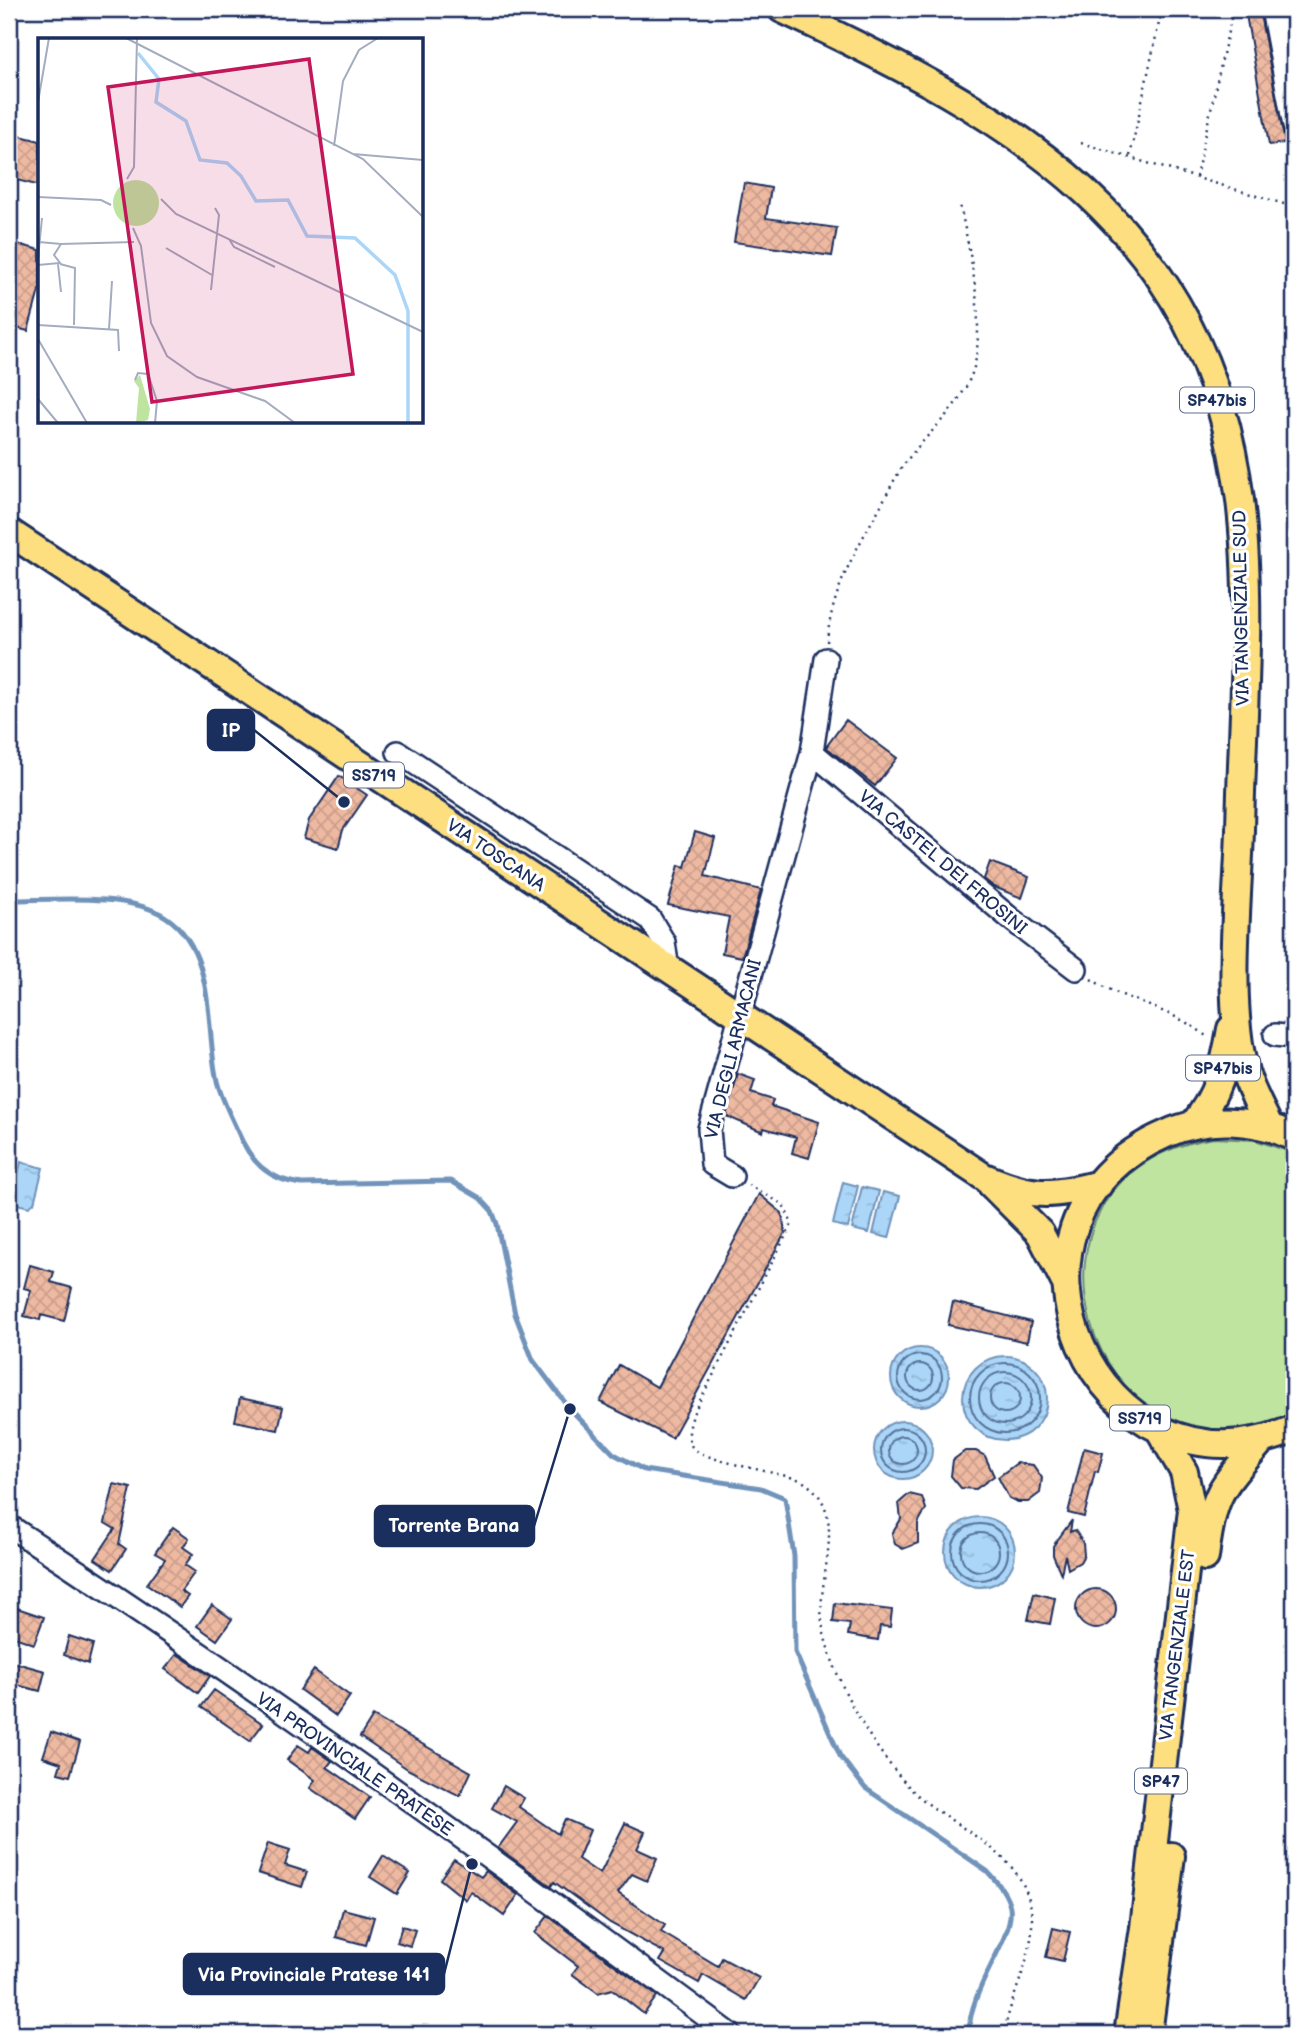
<svg xmlns="http://www.w3.org/2000/svg" width="1303" height="2043" viewBox="0 0 1303 2043" font-family="'Balsamiq Sans',sans-serif">
<style>
.green{fill:#bfe49f;stroke:#6d8a7e;stroke-width:2}
.water{fill:url(#water-ripples);stroke:#7193ba;stroke-width:2}
.lines{fill:none;stroke-linecap:round;stroke-linejoin:round}
.shore{stroke:#55729b;stroke-width:2}
.stream{stroke:#7193ba;stroke-width:5}
.building{fill:url(#building-cross-hatch);stroke:#1b2f5e;stroke-width:2}
.minor-casing{stroke:#1b2f5e;stroke-width:26}
.major-casing{stroke:#1b2f5e;stroke-width:32}
.path{stroke:#1b2f5e;stroke-width:2.5;stroke-dasharray:2 5;stroke-linecap:butt}
.minor{stroke:#fff;stroke-width:21}
.major{stroke:#fedf80;stroke-width:26}
.labels{text-anchor:middle;stroke-width:6;stroke-linejoin:round;paint-order:stroke}
.shield{fill:#fff;stroke:#5f6d8e;stroke-width:2}
.shield-label{font-size:16px;font-weight:bold;fill:#1b2f5e}
.street-label{font-size:18px;fill:#1b2f5e;stroke:#fff}
.inset-river{fill:none;stroke:#abd6f7;stroke-width:3.5}
.inset-road{fill:none;stroke:#a4acbf;stroke-width:2}
.view{fill:#c2185b;fill-opacity:0.15;stroke:#c2185b;stroke-width:3.5}
.inset-edge{fill:none;stroke:#1b2f5e;stroke-width:3.5}
.leader{fill:none;stroke:#1b2f5e;stroke-width:2.5}
.callout-dot{fill:#1b2f5e;stroke:#fff;stroke-width:2.5}
.callout{fill:#1b2f5e;stroke:#1b2f5e;stroke-width:2.5}
.callout-label{font-size:19px;text-anchor:middle;font-weight:bold;fill:#fff}
</style>
<defs>
<pattern id="water-ripples" width="26" height="14" patternUnits="userSpaceOnUse" patternTransform="scale(1.75)"><rect width="26" height="14" fill="#abd6f7"/><path d="M2 4q2-2 4 0t4 0M15 11q2-2 4 0t4 0" fill="none" stroke="#93b8d6"/></pattern>
<pattern id="building-cross-hatch" width="8" height="8" patternUnits="userSpaceOnUse" patternTransform="scale(1.75)"><rect width="8" height="8" fill="#eeb9a1"/><path d="M0 0l8 8M0 8l8-8" fill="none" stroke="#cc9f8d"/></pattern>
</defs>
<rect width="100%" height="100%" fill="#fff"/>
<filter id="ink" filterUnits="userSpaceOnUse"><feTurbulence type="fractalNoise" baseFrequency=".0143" numOctaves="2"/><feDisplacementMap in="SourceGraphic" scale="14" xChannelSelector="R" yChannelSelector="G"/><feConvolveMatrix kernelMatrix="1 2 1 2 8 2 1 2 1" color-interpolation-filters="sRGB"/></filter>
<g filter="url(#ink)">
<path class="green" d="M 1214,1138 L 1255,1140 L 1294,1153 L 1294,1413 C 1086,1507 987,1172 1214,1138 Z"/>
<path class="water" d="M 21,1162 L 43,1168 L 34,1203 L 29,1207 L 9,1202 L 9,1189 L 14,1190 Z
M 843,1182 L 858,1186 L 848,1228 L 833,1224 Z
M 862,1187 L 879,1191 L 869,1233 L 852,1229 Z
M 883,1192 L 900,1196 L 889,1238 L 873,1234 Z
M891 1377a29 29 0 1 1 58 0a29 29 0 1 1-58 0Z
M963 1398a42 42 0 1 1 84 0a42 42 0 1 1-84 0Z
M874 1450a29 29 0 1 1 58 0a29 29 0 1 1-58 0Z
M945 1552a35 35 0 1 1 70 0a35 35 0 1 1-70 0Z"/>
<g class="lines">
<path class="shore" d="M898 1377a22 22 0 1 1 44 0a22 22 0 1 1-44 0Z
M970 1398a35 35 0 1 1 70 0a35 35 0 1 1-70 0Z
M907 1377a13 13 0 1 1 26 0a13 13 0 1 1-26 0Z
M979 1398a26 26 0 1 1 52 0a26 26 0 1 1-52 0Z
M990 1398a15 15 0 1 1 30 0a15 15 0 1 1-30 0Z
M881 1450a22 22 0 1 1 44 0a22 22 0 1 1-44 0Z
M889 1450a14 14 0 1 1 28 0a14 14 0 1 1-28 0Z
M952 1552a28 28 0 1 1 56 0a28 28 0 1 1-56 0Z
M961 1552a19 19 0 1 1 38 0a19 19 0 1 1-38 0Z"/>
<path class="stream" d="M 9,900 C 54,900 127,892 166,917 C 217,951 205,1030 217,1081 C 221,1098 230,1114 237,1130 C 250,1161 267,1180 302,1184 L 451,1181 L 480,1198 L 492,1211 L 497,1224 L 515,1314 L 533,1360 L 570,1409 L 614,1454 L 644,1470 L 761,1488 L 785,1498 L 794,1556 L 795,1652 L 840,1756 L 865,1788 L 987,1871 C 997,1882 1007,1893 1010,1907 C 1015,1938 968,1989 969,2034"/>
</g>
<path class="building" d="M 1245,9 L 1259,9 L 1285,143 L 1269,145 Z
M 9,133 L 40,141 L 40,186 L 9,178 Z
M 744,183 L 771,188 L 766,218 L 837,228 L 832,256 L 734,242 Z
M 9,242 L 40,250 L 40,287 L 28,331 L 9,326 Z
M 846,720 L 897,758 L 875,786 L 826,747 Z
M 339,776 L 367,795 L 343,830 L 338,848 L 304,838 L 309,820 Z
M 695,832 L 715,838 L 705,876 L 761,890 L 742,957 L 722,953 L 729,917 L 668,905 L 679,865 L 685,867 Z
M 990,862 L 1029,877 L 1022,898 L 994,887 L 984,879 Z
M 738,1074 L 755,1080 L 751,1093 L 773,1100 L 771,1106 L 819,1122 L 809,1158 L 792,1153 L 796,1137 L 764,1128 L 763,1132 L 726,1116 Z
M 759,1194 L 782,1213 L 785,1233 L 672,1438 L 600,1402 L 619,1365 L 657,1387 Z
M 30,1265 L 54,1272 L 51,1282 L 72,1288 L 64,1321 L 41,1315 L 40,1320 L 24,1316 L 31,1290 L 24,1288 Z
M 953,1302 L 1031,1322 L 1027,1342 L 948,1325 Z
M 240,1398 L 283,1407 L 278,1430 L 235,1421 Z
M 1084,1448 L 1103,1453 L 1098,1472 L 1095,1471 L 1084,1517 L 1068,1513 Z
M 965,1451 L 976,1451 L 985,1456 L 994,1476 L 976,1489 L 961,1488 L 951,1476 L 953,1460 Z
M 1017,1463 L 1033,1465 L 1042,1478 L 1040,1493 L 1028,1502 L 1018,1502 L 1009,1498 L 998,1477 Z
M 114,1484 L 131,1488 L 119,1544 L 126,1549 L 112,1570 L 95,1559 L 115,1529 L 105,1523 Z
M 909,1494 L 922,1497 L 926,1509 L 918,1523 L 918,1543 L 903,1549 L 895,1544 L 892,1534 L 901,1519 L 899,1503 Z
M 1072,1520 L 1070,1532 L 1075,1530 L 1083,1543 L 1084,1555 L 1080,1562 L 1068,1569 L 1065,1555 L 1061,1574 L 1053,1555 L 1053,1546 Z
M 173,1527 L 189,1538 L 183,1547 L 193,1554 L 185,1565 L 195,1572 L 181,1591 L 188,1596 L 180,1607 L 147,1584 L 165,1559 L 155,1553 Z
M1076 1609a20 20 0 1 1 40 0a20 20 0 1 1-40 0Z
M 1034,1593 L 1055,1598 L 1050,1624 L 1028,1620 Z
M 835,1603 L 892,1610 L 890,1627 L 880,1626 L 878,1640 L 848,1635 L 850,1624 L 833,1622 Z
M 212,1605 L 232,1619 L 217,1640 L 197,1626 Z
M 17,1608 L 44,1617 L 34,1644 L 9,1635 Z
M 69,1636 L 93,1644 L 88,1664 L 64,1655 Z
M 177,1654 L 210,1676 L 198,1693 L 165,1669 Z
M 9,1661 L 45,1671 L 40,1691 L 9,1683 Z
M 314,1670 L 350,1696 L 336,1716 L 300,1690 Z
M 214,1690 L 263,1724 L 250,1741 L 201,1707 Z
M 373,1716 L 471,1772 L 460,1796 L 409,1770 L 360,1737 Z
M 51,1732 L 80,1742 L 70,1776 L 58,1773 L 61,1763 L 43,1757 Z
M 298,1745 L 309,1752 L 312,1747 L 332,1761 L 327,1767 L 370,1797 L 355,1819 L 310,1788 L 315,1780 L 287,1760 Z
M 504,1786 L 524,1798 L 519,1807 L 558,1834 L 565,1819 L 590,1830 L 578,1859 L 600,1874 L 625,1823 L 645,1832 L 637,1849 L 657,1858 L 647,1881 L 632,1874 L 618,1893 L 665,1925 L 661,1932 L 718,1966 L 722,1958 L 759,1978 L 746,2000 L 703,1975 L 699,1983 L 660,1961 L 665,1953 L 610,1923 L 554,1882 L 551,1886 L 498,1848 L 517,1822 L 492,1808 Z
M 268,1843 L 290,1850 L 285,1865 L 307,1872 L 302,1887 L 258,1873 Z
M 383,1856 L 410,1873 L 397,1894 L 370,1877 Z
M 454,1859 L 481,1877 L 486,1871 L 518,1895 L 504,1916 L 471,1892 L 466,1900 L 440,1879 Z
M 343,1909 L 374,1917 L 366,1945 L 336,1937 Z
M 548,1916 L 657,1996 L 644,2014 L 612,1989 L 598,1993 L 572,1974 L 578,1966 L 535,1933 Z
M 402,1926 L 415,1930 L 410,1946 L 397,1942 Z
M 1053,1928 L 1070,1932 L 1063,1961 L 1046,1957 Z"/>
<g class="lines">
<g class="minor-casing">
<path id="minor" d="M 1272,9 L 1294,126
M 398,752 L 650,919 L 664,942 L 668,970
M 812,752 L 1011,919 L 1076,969
M 1275,1035 L 1294,1037
M 732,1176 L 712,1164 L 709,1129 L 812,752 L 826,659
M 9,1526 C 255,1686 494,1859 730,2034"/>
</g>
<g class="major-casing">
<path id="major" d="M 782,9 C 1012,117 1205,222 1240,500 C 1253,608 1242,721 1240,830 C 1238,900 1226,1007 1245,1072 C 1251,1091 1261,1109 1270,1128
M 9,532 L 984,1177 C 1030,1197 1051,1197 1099,1184
M 1193,1125 C 1217,1097 1225,1065 1231,1029
M 1294,1137 C 1255,1118 1206,1116 1166,1134 C 967,1220 1095,1513 1294,1429
M 991,1184 L 1040,1233 L 1065,1282
M 1205,1557 C 1213,1491 1221,1488 1262,1440
M 1128,2034 L 1144,1928 L 1192,1510 L 1184,1472 L 1159,1429
M 1148,2034 L 1171,1856"/>
</g>
<path class="path" d="M 1081,143 L 1294,207
M 1130,156 L 1162,9
M 1196,177 L 1233,9
M 827,642 C 831,592 855,551 879,509 C 887,494 895,477 905,463 C 930,429 969,401 976,358 C 983,309 970,253 960,205
M 1091,979 C 1126,1002 1175,1009 1207,1037
M 748,1185 L 783,1204 L 792,1224 L 694,1412 C 691,1422 686,1435 691,1445 C 698,1461 779,1472 800,1480 C 853,1508 816,1575 822,1622 C 824,1639 831,1657 837,1673 C 854,1715 880,1756 911,1789 C 953,1831 1031,1851 1032,1921 C 1033,1960 1010,1996 1004,2034"/>
<use href="#minor" class="minor"/>
<use href="#major" class="major"/>
</g>
</g>
<g class="labels">
<g class="shield">
<rect x="1180" y="387.5" width="74" height="25" rx="5"/>
<rect x="344" y="762.5" width="60" height="25" rx="5"/>
<rect x="1186" y="1055.5" width="74" height="25" rx="5"/>
<rect x="1110" y="1405.5" width="60" height="25" rx="5"/>
<rect x="1135" y="1768.5" width="52" height="25" rx="5"/>
</g>
<g class="shield-label">
<text x="1217" y="406">SP47bis</text>
<text x="374" y="781">SS719</text>
<text x="1223" y="1074">SP47bis</text>
<text x="1140" y="1424">SS719</text>
<text x="1161" y="1787">SP47</text>
</g>
<g class="street-label">
<text transform="translate(1241 608) rotate(-91)" y="6">VIA TANGENZIALE SUD</text>
<text transform="translate(496 855) rotate(34)" y="6">VIA TOSCANA</text>
<text transform="translate(943 862) rotate(40)" y="6">VIA CASTEL DEI FROSINI</text>
<text transform="translate(733 1049) rotate(-76)" y="6">VIA DEGLI ARMACANI</text>
<text transform="translate(1177 1645) rotate(-83)" y="6">VIA TANGENZIALE EST</text>
<text transform="translate(355 1764) rotate(35)" y="6">VIA PROVINCIALE PRATESE</text>
</g>
</g>
<g transform="translate(38 38)">
<rect width="385" height="385" fill="#fff"/>
<path d="M75 165a23 23 0 1 1 46 0a23 23 0 1 1-46 0ZM 102,337 L 112,371 L 110,382 L 98,385 L 101,350 L 96,343 Z" fill="#bfe49f"/>
<path class="inset-river" d="M 100,15 L 121,41 L 118,64 L 148,83 L 162,122 L 189,125 L 203,138 L 218,163 L 250,162 L 269,198 L 317,200 L 357,237 L 370,273 L 370,385"/>
<path class="inset-road" d="M 88,0 L 325,121 L 385,179M 0,64 L 11,0M 296,108 L 305,43 L 321,12 L 340,0M 315,116 L 385,122M 89,141 L 96,129 L 99,0M 0,159 L 63,162 L 73,167M 123,161 L 138,176 L 385,294M 95,190 L 103,208 L 113,285 L 129,318 L 159,339 L 227,363 L 257,385M 191,201 L 196,209 L 237,229M 1,204 L 23,206M 128,210 L 174,237M 0,221 L 4,180M 20,226 L 23,254M 22,226 L 37,230 L 36,287M 0,227 L 22,225 L 16,217 L 23,206 L 96,204M 173,252 L 181,177 L 177,170M 0,287 L 80,292 L 81,313M 71,291 L 74,243M 0,301 L 49,385M 97,342 L 100,335 L 110,336 L 119,363 L 117,385M 0,361 L 20,385"/>
<path class="view" d="M 271,21 L 315,336 L 114,364 L 70,49 Z"/>
<rect width="385" height="385" class="inset-edge"/>
</g>
<path class="leader" d="M344 802L254 730M570 1409L534 1526M472 1864L444 1974"/>
<g class="callout-dot">
<circle cx="344" cy="802" r="7"/>
<circle cx="570" cy="1409" r="7"/>
<circle cx="472" cy="1864" r="7"/>
</g>
<g class="callout">
<rect x="208" y="710" width="46" height="40" rx="7"/>
<rect x="375" y="1506" width="159" height="40" rx="7"/>
<rect x="184" y="1954" width="260" height="40" rx="7"/>
</g>
<g class="callout-label">
<text x="231" y="737">IP</text>
<text x="454" y="1532">Torrente Brana</text>
<text x="314" y="1981">Via Provinciale Pratese 141</text>
</g>
<rect width="1303" height="2043" fill="none" stroke="#fff" stroke-width="35"/>
<rect x="18" y="18" width="1268" height="2008" fill="none" stroke="#1b2f5e" stroke-width="2.5" filter="url(#ink)"/>
</svg>
